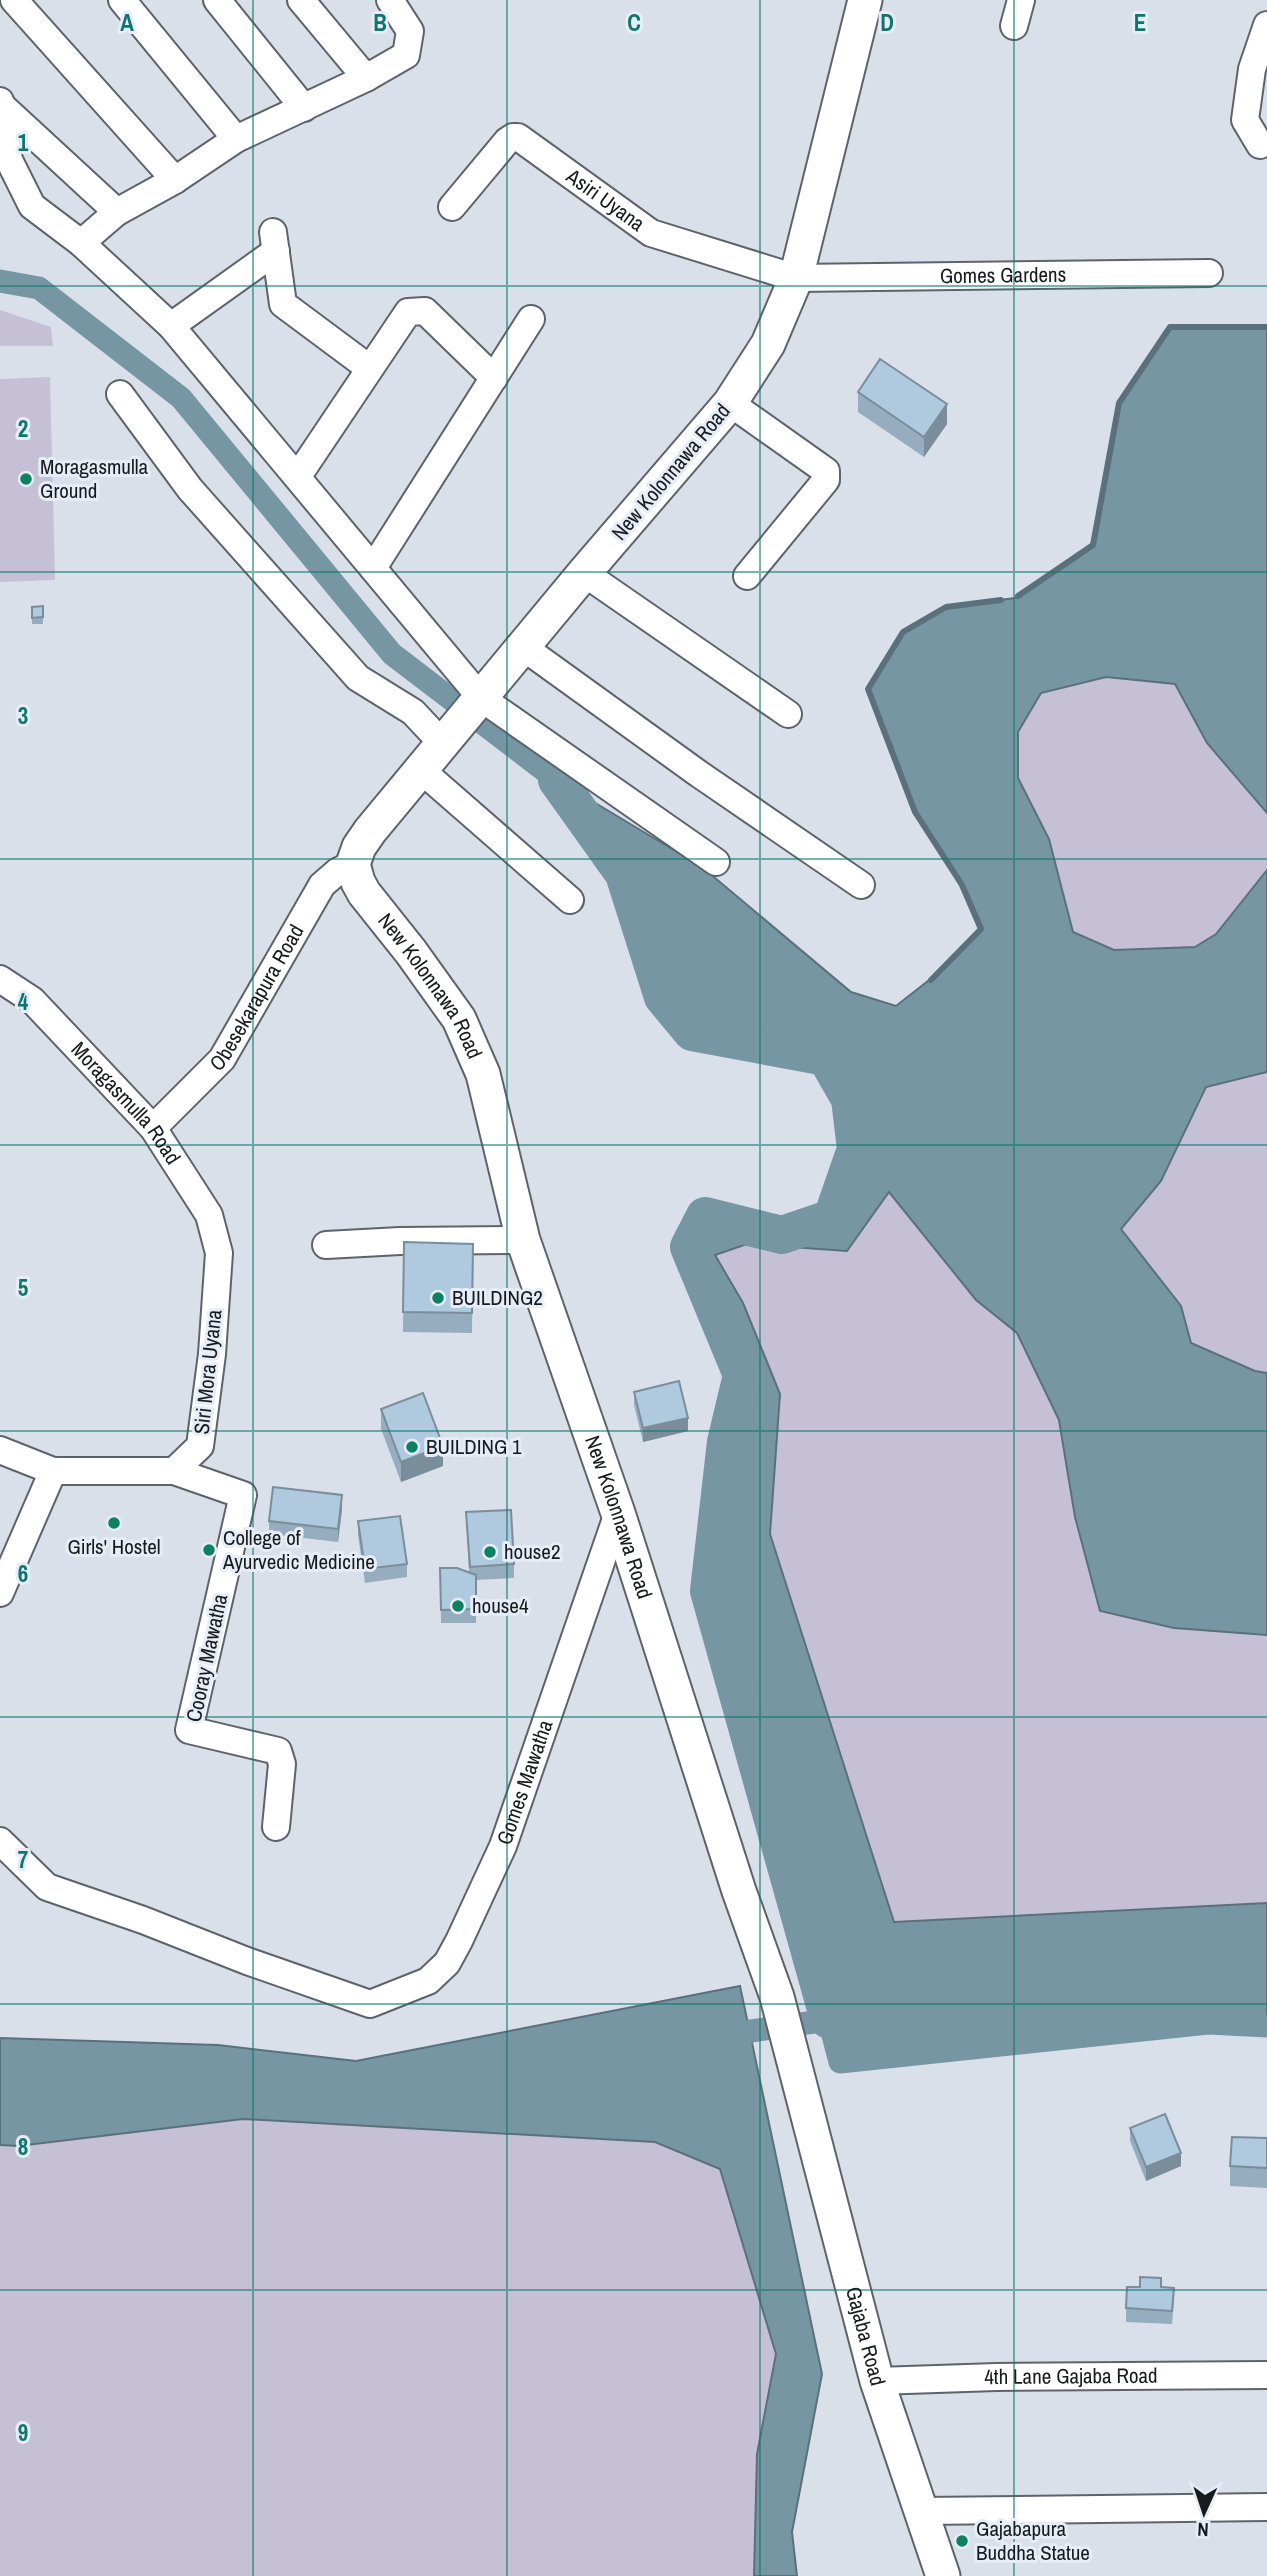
<svg xmlns="http://www.w3.org/2000/svg" width="1267" height="2576" viewBox="0 0 1267 2576" font-family="'Archivo Narrow',sans-serif">
<style>
.green{fill:#c6c0d7}
.water{fill:#7696a3;stroke:#5a717b;stroke-width:2}
.lines{fill:none;stroke-linecap:round;stroke-linejoin:round}
.stream{stroke:#5a717b;stroke-width:6}
.canal{stroke:#7696a3;stroke-width:23}
.river{stroke:#7696a3;stroke-width:38}
.minor-casing{stroke:#5e636b;stroke-width:30}
.major-casing{stroke:#5e636b;stroke-width:37}
.minor{stroke:#fff;stroke-width:26}
.major{stroke:#fff;stroke-width:33}
.wall{fill:#96adbf}
.shaded-wall{fill:#7a8d9b}
.building{fill:#afc9de;stroke:#7a8d9b;stroke-width:2}
.grid{fill:none;stroke:#0f766e;stroke-width:2;stroke-opacity:0.55}
.poi-dot{fill:#0d8261;stroke:#e7edf7;stroke-width:2.5}
.labels{text-anchor:middle;stroke-width:6;stroke-linejoin:round;paint-order:stroke}
.street-label{font-size:21px;fill:#181b1e;stroke:#e7edf7}
.poi-label{font-size:21px;fill:#181b1e;stroke:#e7edf7;text-anchor:start}
.grid-label{font-size:23px;text-anchor:middle;font-weight:bold;fill:#0f766e;stroke:#e7edf7;stroke-width:6;stroke-linejoin:round;paint-order:stroke}
</style>
<rect width="100%" height="100%" fill="#dae0ea"/>
<path class="green" d="M 0,310 L 51,327 L 53,346 L 0,346 Z
M 50,377 L 55,580 L 0,582 L 0,379 Z
M 1106,677 L 1175,684 L 1207,743 L 1267,813 L 1267,870 L 1216,934 L 1195,947 L 1114,950 L 1072,931 L 1049,839 L 1018,778 L 1018,731 L 1041,693 Z
M 1267,1072 L 1267,1373 L 1255,1371 L 1191,1343 L 1181,1306 L 1121,1229 L 1161,1181 L 1206,1087 Z
M 889,1192 L 976,1300 L 1017,1333 L 1059,1420 L 1075,1517 L 1100,1611 L 1174,1628 L 1267,1635 L 1267,1903 L 894,1923 L 770,1534 L 780,1394 L 743,1303 L 715,1255 L 747,1244 L 847,1250 Z
M 243,2119 L 655,2142 L 721,2169 L 776,2354 L 757,2454 L 754,2576 L 0,2576 L 0,2145 L 18,2146 Z"/>
<path class="water" d="M 1170,327 L 1267,327 L 1267,813 L 1207,743 L 1175,684 L 1106,677 L 1041,693 L 1018,732 L 1018,778 L 1049,839 L 1073,932 L 1114,950 L 1195,947 L 1216,934 L 1267,870 L 1267,1072 L 1206,1087 L 1161,1181 L 1121,1229 L 1181,1306 L 1191,1343 L 1255,1371 L 1267,1373 L 1267,1635 L 1174,1628 L 1100,1611 L 1075,1517 L 1059,1420 L 1017,1333 L 976,1300 L 889,1192 L 847,1251 L 747,1244 L 715,1255 L 743,1303 L 780,1394 L 770,1534 L 894,1922 L 1267,1903 L 1267,2026 L 1208,2023 L 840,2062 L 709,1591 L 726,1442 L 742,1375 L 689,1247 L 705,1216 L 781,1235 L 832,1218 L 856,1149 L 850,1099 L 826,1057 L 692,1032 L 663,997 L 624,874 L 557,780 L 702,867 L 851,992 L 896,1006 L 933,977 L 981,929 L 962,885 L 915,812 L 868,689 L 903,632 L 946,607 L 1015,598 L 1093,545 L 1119,403 Z
M 740,1986 L 822,2374 L 792,2532 L 797,2576 L 754,2576 L 757,2454 L 776,2354 L 720,2169 L 655,2142 L 243,2119 L 18,2146 L 0,2145 L 0,2038 L 218,2045 L 356,2061 Z"/>
<g class="lines">
<path class="stream" d="M 1018,596 L 1093,545 L 1119,403 L 1170,327 L 1267,327
M 931,980 L 981,929 L 962,885 L 915,812 L 868,689 L 903,632 L 946,607 L 1001,600"/>
<path class="canal" d="M 0,281 L 39,288 L 181,398 L 392,654 L 557,780
M 724,2046 L 751,2031 L 829,2020 L 840,2062 L 1208,2023 L 1267,2026"/>
<path class="river" d="M 557,780 L 624,874 L 663,997 L 692,1032 L 826,1057 L 850,1099 L 856,1149 L 832,1218 L 782,1235 L 705,1216 L 689,1247 L 742,1375 L 726,1442 L 709,1591 L 829,2020"/>
<g class="minor-casing">
<g id="minor">
<path d="M 14,0 L 175,180"/>
<path d="M 122,0 L 236,139"/>
<path d="M 217,0 L 304,108"/>
<path d="M 301,0 L 366,78"/>
<path d="M 1014,26 L 1021,0"/>
<path d="M 0,101 L 9,160 L 32,206 L 81,243 L 171,326 L 481,698 L 716,862"/>
<path d="M 2,106 L 117,212"/>
<path d="M 1260,145 L 1245,120 L 1252,69 L 1267,25"/>
<path id="s1" d="M 452,207 L 507,141 L 513,137 L 518,137 L 651,233 L 796,278 L 1209,273"/>
<path d="M 273,232 L 283,304 L 369,368"/>
<path d="M 81,243 L 117,212 L 175,180 L 236,139 L 366,78 L 406,55 L 410,31 L 390,0"/>
<path d="M 171,326 L 276,251"/>
<path d="M 120,394 L 190,489 L 358,678 L 413,712 L 443,744"/>
<path d="M 730,403 L 826,471 L 826,480 L 747,576"/>
<path d="M 298,476 L 408,312 L 425,311 L 494,378"/>
<path d="M 373,568 L 531,319"/>
<path d="M 584,573 L 788,714"/>
<path d="M 523,647 L 699,774 L 861,885"/>
<path d="M 421,770 L 570,900"/>
<path id="s2" d="M 0,979 L 32,1000 L 153,1128 L 209,1215 L 219,1253 L 212,1354 L 200,1446 L 174,1471 L 53,1471 L 0,1450"/>
<path id="s3" d="M 153,1128 L 222,1059 L 322,885 L 337,872 L 353,864"/>
<path d="M 326,1245 L 400,1241 L 523,1240"/>
<path d="M 174,1471 L 243,1495 L 189,1730 L 278,1751 L 282,1764 L 276,1827"/>
<path d="M 0,1593 L 53,1471"/>
<path id="s4" d="M 0,1841 L 47,1887 L 143,1920 L 247,1961 L 370,2004 L 428,1981 L 447,1963 L 459,1941 L 503,1846 L 618,1513"/>
<path id="s5" d="M 877,2381 L 996,2377 L 1267,2375"/>
<path d="M 921,2511 L 1267,2507"/>
</g>
</g>
<g class="major-casing">
<g id="major">
<path id="s6" d="M 865,0 L 796,278 L 768,344 L 730,403 L 584,573 L 370,831 L 359,847 L 353,864 L 358,882 L 364,893 L 411,952 L 459,1019 L 483,1074 L 523,1240 L 618,1513 L 739,1891 L 777,1997 L 877,2381 L 943,2576"/>
</g>
</g>
<use href="#minor" class="minor"/>
<use href="#major" class="major"/>
</g>
<path class="wall" d="M 858,392 L 947,424 L 924,457 L 858,412 Z
M 32,607 L 43,617 L 43,624 L 32,624 Z
M 404,1242 L 473,1244 L 472,1333 L 403,1332 Z
M 634,1392 L 688,1431 L 643,1442 L 634,1405 Z
M 381,1409 L 443,1466 L 401,1482 L 381,1429 Z
M 342,1509 L 338,1542 L 269,1534 L 269,1521 Z
M 466,1512 L 514,1564 L 514,1578 L 476,1580 L 476,1623 L 441,1623 L 440,1568 L 469,1573 Z
M 358,1521 L 407,1564 L 407,1577 L 365,1583 L 358,1535 Z
M 1130,2128 L 1181,2166 L 1146,2181 L 1130,2141 Z
M 1267,2138 L 1267,2188 L 1230,2186 L 1230,2166 Z
M 1161,2287 L 1174,2301 L 1172,2324 L 1126,2322 L 1126,2308 Z"/>
<path class="shaded-wall" d="M 947,404 L 947,424 L 924,457 L 924,437 Z
M 688,1418 L 688,1431 L 643,1442 L 643,1428 Z
M 443,1446 L 443,1466 L 401,1482 L 401,1462 Z
M 342,1495 L 342,1509 L 338,1542 L 338,1529 Z
M 1181,2153 L 1181,2166 L 1146,2181 L 1146,2167 Z"/>
<path class="building" d="M 880,359 L 947,404 L 924,437 L 858,392 Z
M 43,606 L 43,617 L 32,618 L 32,607 Z
M 404,1242 L 473,1244 L 472,1313 L 403,1312 Z
M 679,1381 L 688,1418 L 643,1428 L 634,1392 Z
M 423,1393 L 443,1446 L 401,1462 L 381,1409 Z
M 273,1487 L 342,1495 L 338,1529 L 269,1521 Z
M 511,1510 L 514,1564 L 470,1567 L 466,1512 Z
M 400,1516 L 407,1564 L 365,1569 L 358,1521 Z
M 440,1568 L 457,1568 L 476,1575 L 476,1609 L 441,1610 Z
M 1165,2114 L 1181,2153 L 1146,2167 L 1130,2128 Z
M 1232,2137 L 1267,2138 L 1267,2168 L 1230,2166 Z
M 1140,2277 L 1161,2278 L 1161,2287 L 1174,2288 L 1172,2311 L 1126,2308 L 1127,2287 L 1140,2287 Z"/>
<path class="grid" d="M 253,0 L 253,2576M 507,0 L 507,2576M 760,0 L 760,2576M 1014,0 L 1014,2576M 0,286 L 1267,286M 0,572 L 1267,572M 0,859 L 1267,859M 0,1145 L 1267,1145M 0,1431 L 1267,1431M 0,1717 L 1267,1717M 0,2004 L 1267,2004M 0,2290 L 1267,2290"/>
<g class="poi-dot">
<circle cx="26" cy="479" r="7"/>
<circle cx="438" cy="1298" r="7"/>
<circle cx="412" cy="1447" r="7"/>
<circle cx="114" cy="1523" r="7"/>
<circle cx="209" cy="1550" r="7"/>
<circle cx="490" cy="1552" r="7"/>
<circle cx="458" cy="1606" r="7"/>
<circle cx="962" cy="2541" r="7"/>
</g>
<g class="labels">
<g class="street-label">
<text dy="7" stroke="none"><textPath href="#s1" startOffset="206">Asiri Uyana</textPath></text>
<text dy="7" stroke="none"><textPath href="#s1" startOffset="621">Gomes Gardens</textPath></text>
<text transform="translate(671 472) rotate(-50)" y="7">New Kolonnawa Road</text>
<text dy="7" stroke="none"><textPath href="#s6" startOffset="1171">New Kolonnawa Road</textPath></text>
<text dy="7" stroke="none"><textPath href="#s3" startOffset="168">Obesekarapura Road</textPath></text>
<text dy="7" stroke="none"><textPath href="#s2" startOffset="178">Moragasmulla Road</textPath></text>
<text transform="translate(208 1372) rotate(-84)" y="7">Siri Mora Uyana</text>
<text dy="7" stroke="none"><textPath href="#s6" startOffset="1738">New Kolonnawa Road</textPath></text>
<text transform="translate(207 1658) rotate(-78)" y="7">Cooray Mawatha</text>
<text dy="7" stroke="none"><textPath href="#s4" startOffset="695">Gomes Mawatha</textPath></text>
<text dy="7" stroke="none"><textPath href="#s6" startOffset="2594">Gajaba Road</textPath></text>
<text dy="7" stroke="none"><textPath href="#s5" startOffset="194">4th Lane Gajaba Road</textPath></text>
</g>
<g class="poi-label">
<text x="40" y="474">Moragasmulla<tspan x="40" dy="24">Ground</tspan></text>
<text x="452" y="1305">BUILDING2</text>
<text x="426" y="1454">BUILDING 1</text>
<text x="223" y="1545">College of<tspan x="223" dy="24">Ayurvedic Medicine</tspan></text>
<text x="114" y="1554" text-anchor="middle">Girls' Hostel</text>
<text x="504" y="1559">house2</text>
<text x="472" y="1613">house4</text>
<text x="976" y="2536">Gajabapura<tspan x="976" dy="24">Buddha Statue</tspan></text>
</g>
</g>
<g class="grid-label">
<text x="127" y="31">A</text>
<text x="380" y="31">B</text>
<text x="634" y="31">C</text>
<text x="887" y="31">D</text>
<text x="1140" y="31">E</text>
<text x="23" y="151">1</text>
<text x="23" y="437">2</text>
<text x="23" y="724">3</text>
<text x="23" y="1010">4</text>
<text x="23" y="1296">5</text>
<text x="23" y="1582">6</text>
<text x="23" y="1868">7</text>
<text x="23" y="2155">8</text>
<text x="23" y="2441">9</text>
</g>
<g transform="translate(1204 2513) rotate(183)" stroke="#e7edf7" stroke-width="5" paint-order="stroke">
<path d="M0-5L12 26L0 18L-12 26Z" fill="#181b1e"/>
<text y="-10" font-size="19" font-weight="bold" text-anchor="middle" fill="#181b1e">N</text>
</g>
</svg>
